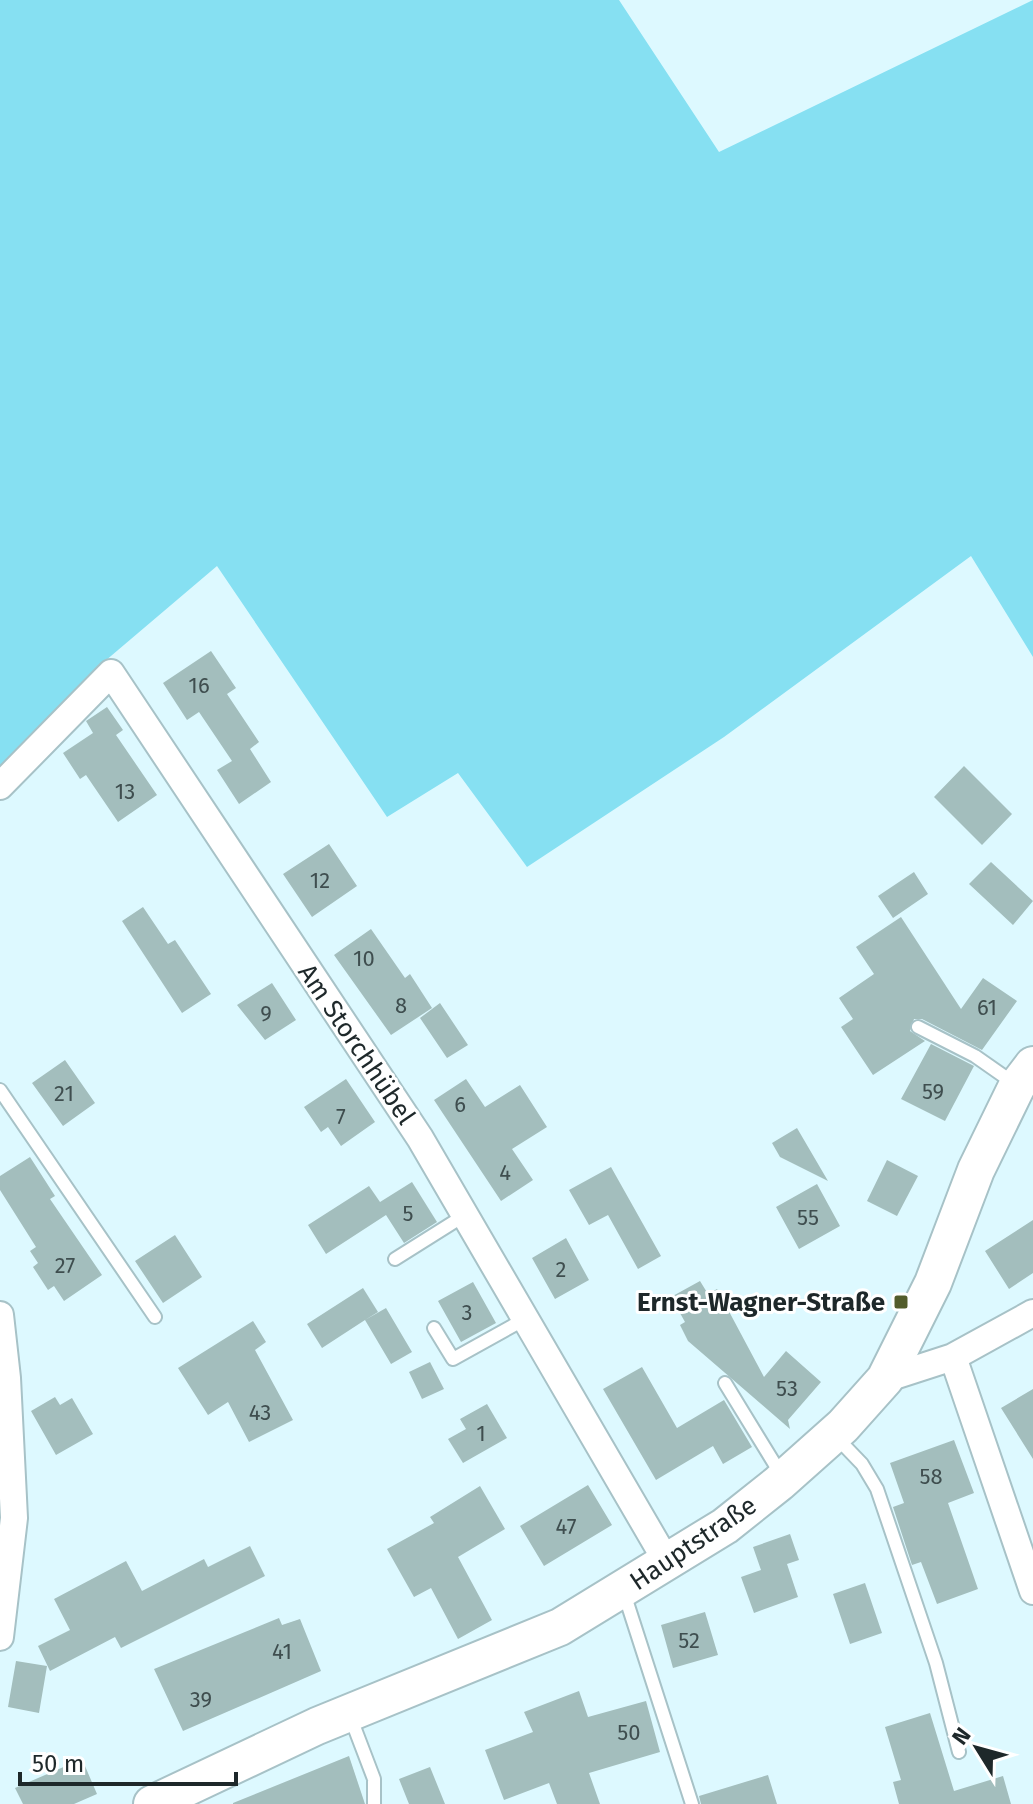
<svg xmlns="http://www.w3.org/2000/svg" width="1033" height="1804" viewBox="0 0 1033 1804" font-family="'Fira Sans',sans-serif">
<style>
.green{fill:#86e0f2}
.building{fill:#a3bebd}
.lines{fill:none;stroke-linecap:round;stroke-linejoin:round}
.lane-casing{stroke:#a7c2c7;stroke-width:16}
.street-casing{stroke:#a7c2c7;stroke-width:30}
.secondary-casing{stroke:#a7c2c7;stroke-width:40}
.lane{stroke:#fff;stroke-width:12}
.street{stroke:#fff;stroke-width:26}
.secondary{stroke:#fff;stroke-width:36}
.poi-dot{fill:#525c2b;stroke:#fff;stroke-width:3}
.labels{text-anchor:middle;stroke-width:6;stroke-linejoin:round;paint-order:stroke}
.number-label{font-size:22px;fill:#3f4e4f}
.street-label{font-size:26px;fill:#1e282a;stroke:#fff}
.poi-label{font-size:26px;font-weight:bold;fill:#1e282a;stroke:#fff;text-anchor:end}
</style>
<rect width="100%" height="100%" fill="#ddf9ff"/>
<path class="green" d="M 0,0 L 619,0 L 719,152 L 1033,0 L 1033,657 L 971,556 L 724,737 L 527,867 L 458,773 L 387,817 L 217,566 L 98,667 L 0,768 Z"/>
<path class="building" d="M 211,651 L 236,688 L 227,694 L 259,742 L 250,749 L 271,782 L 239,804 L 217,770 L 232,761 L 199,712 L 187,720 L 163,683 Z
M 107,707 L 123,730 L 116,735 L 157,795 L 118,822 L 86,775 L 80,779 L 63,753 L 93,733 L 86,721 Z
M 964,766 L 1012,814 L 982,845 L 934,797 Z
M 329,844 L 357,886 L 312,917 L 283,874 Z
M 991,862 L 1033,901 L 1013,925 L 969,884 Z
M 914,872 L 928,894 L 893,918 L 878,896 Z
M 143,907 L 168,944 L 175,940 L 211,994 L 182,1013 L 122,921 Z
M 901,917 L 961,1009 L 983,978 L 1017,1001 L 982,1050 L 922,1019 L 914,1019 L 910,1031 L 925,1041 L 873,1075 L 841,1027 L 853,1019 L 839,998 L 874,974 L 856,947 Z
M 371,929 L 405,978 L 410,974 L 432,1008 L 391,1035 L 334,955 Z
M 272,983 L 296,1020 L 265,1040 L 237,1005 Z
M 440,1003 L 468,1045 L 447,1058 L 420,1018 Z
M 931,1044 L 974,1066 L 945,1121 L 901,1099 Z
M 65,1060 L 95,1103 L 63,1126 L 32,1083 Z
M 346,1079 L 375,1122 L 341,1146 L 328,1127 L 321,1132 L 304,1107 Z
M 466,1079 L 485,1107 L 520,1085 L 547,1127 L 512,1149 L 533,1180 L 501,1201 L 434,1100 Z
M 797,1128 L 828,1181 L 780,1157 L 772,1143 Z
M 30,1157 L 55,1196 L 50,1199 L 102,1275 L 64,1301 L 54,1286 L 48,1290 L 33,1267 L 38,1263 L 30,1251 L 36,1247 L 0,1190 L 0,1176 Z
M 887,1160 L 918,1176 L 897,1216 L 867,1201 Z
M 611,1167 L 661,1256 L 638,1269 L 608,1215 L 589,1225 L 569,1190 Z
M 412,1182 L 437,1222 L 404,1243 L 386,1215 L 326,1254 L 308,1225 L 369,1186 L 380,1202 Z
M 817,1184 L 840,1226 L 799,1249 L 776,1207 Z
M 1033,1220 L 1033,1273 L 1009,1289 L 985,1251 Z
M 175,1235 L 202,1277 L 163,1303 L 135,1261 Z
M 566,1238 L 589,1280 L 555,1299 L 532,1258 Z
M 700,1281 L 708,1294 L 717,1289 L 764,1377 L 786,1351 L 821,1382 L 788,1420 L 790,1429 L 688,1341 L 680,1325 L 685,1322 L 671,1297 Z
M 473,1282 L 496,1323 L 461,1342 L 438,1301 Z
M 363,1288 L 378,1312 L 365,1320 L 386,1308 L 412,1352 L 391,1364 L 365,1320 L 322,1348 L 307,1324 Z
M 253,1321 L 266,1342 L 255,1350 L 293,1420 L 249,1442 L 228,1402 L 208,1415 L 178,1368 Z
M 430,1362 L 444,1389 L 422,1399 L 409,1372 Z
M 642,1367 L 677,1428 L 724,1400 L 752,1447 L 723,1464 L 713,1446 L 656,1480 L 603,1389 Z
M 1033,1389 L 1033,1459 L 1001,1408 Z
M 55,1397 L 60,1405 L 72,1398 L 93,1434 L 56,1455 L 31,1411 Z
M 487,1404 L 507,1438 L 463,1463 L 448,1439 L 466,1429 L 460,1419 Z
M 954,1440 L 974,1493 L 948,1503 L 978,1589 L 937,1604 L 921,1562 L 912,1565 L 893,1507 L 904,1503 L 890,1463 Z
M 588,1485 L 612,1525 L 544,1566 L 520,1526 Z
M 480,1486 L 505,1529 L 458,1557 L 492,1620 L 458,1639 L 431,1588 L 414,1597 L 387,1549 L 434,1523 L 430,1517 Z
M 790,1534 L 799,1560 L 787,1564 L 798,1597 L 754,1613 L 741,1577 L 761,1570 L 753,1547 Z
M 250,1546 L 265,1576 L 121,1648 L 115,1637 L 50,1671 L 38,1646 L 70,1630 L 54,1599 L 126,1561 L 142,1591 L 204,1559 L 208,1567 Z
M 865,1583 L 882,1633 L 850,1644 L 833,1594 Z
M 705,1612 L 718,1655 L 673,1668 L 661,1625 Z
M 279,1618 L 282,1625 L 300,1619 L 321,1671 L 183,1731 L 154,1669 Z
M 16,1661 L 47,1666 L 39,1713 L 8,1707 Z
M 579,1691 L 588,1717 L 646,1701 L 660,1752 L 589,1773 L 600,1804 L 557,1804 L 549,1783 L 504,1800 L 485,1750 L 533,1732 L 524,1712 Z
M 930,1713 L 954,1791 L 1003,1776 L 1011,1804 L 899,1804 L 893,1782 L 901,1780 L 885,1727 Z
M 349,1756 L 365,1804 L 233,1804 L 233,1803 Z
M 82,1759 L 97,1794 L 74,1804 L 23,1804 L 15,1788 Z
M 430,1767 L 445,1804 L 409,1804 L 399,1779 Z
M 768,1775 L 777,1804 L 701,1804 L 699,1796 Z"/>
<g class="lines">
<g class="lane-casing">
<path id="lane" d="M 918,1027 L 975,1056 L 1015,1084
M 0,1090 L 155,1317
M 395,1259 L 465,1215
M 434,1328 L 453,1359 L 525,1319
M 725,1383 L 782,1476
M 837,1438 L 862,1464 L 877,1489 L 936,1663 L 959,1752
M 624,1593 L 692,1804
M 350,1716 L 374,1779 L 374,1804"/>
</g>
<g class="street-casing">
<path id="street" d="M 0,786 L 111,673 L 420,1138 L 667,1562
M 0,1315 L 7,1378 L 14,1518 L 0,1637
M 953,1357 L 1033,1591
M 885,1379 L 953,1357 L 1033,1313"/>
</g>
<g class="secondary-casing">
<path id="secondary" d="M 152,1804 L 317,1726 L 560,1627 L 725,1526 L 779,1483 L 843,1426 L 885,1379 L 933,1283 L 976,1170 L 1017,1086 L 1033,1065"/>
</g>
<use href="#lane" class="lane"/>
<use href="#street" class="street"/>
<use href="#secondary" class="secondary"/>
</g>
<rect class="poi-dot" x="893" y="1294" width="16" height="16" rx="4"/>
<g class="labels">
<g class="number-label">
<text x="199" y="693">16</text>
<text x="125" y="799">13</text>
<text x="320" y="888">12</text>
<text x="364" y="966">10</text>
<text x="401" y="1013">8</text>
<text x="987" y="1015">61</text>
<text x="266" y="1021">9</text>
<text x="933" y="1099">59</text>
<text x="64" y="1101">21</text>
<text x="460" y="1112">6</text>
<text x="341" y="1124">7</text>
<text x="505" y="1180">4</text>
<text x="408" y="1221">5</text>
<text x="808" y="1225">55</text>
<text x="65" y="1273">27</text>
<text x="561" y="1277">2</text>
<text x="467" y="1320">3</text>
<text x="787" y="1396">53</text>
<text x="260" y="1420">43</text>
<text x="481" y="1441">1</text>
<text x="931" y="1484">58</text>
<text x="566" y="1534">47</text>
<text x="689" y="1648">52</text>
<text x="282" y="1659">41</text>
<text x="201" y="1707">39</text>
<text x="629" y="1740">50</text>
</g>
<g class="street-label">
<text transform="translate(357 1044) rotate(56)" y="9">Am Storchhübel</text>
<text transform="translate(693 1543) rotate(-34)" y="9">Hauptstraße</text>
</g>
<g class="poi-label">
<text x="885" y="1311">Ernst-Wagner-Straße</text>
</g>
</g>
<g transform="translate(977 1748) rotate(307)" stroke="#ffffff" stroke-width="6" paint-order="stroke">
<path d="M0-6L14 30L0 20L-14 30Z" fill="#1e282a"/>
<text y="-12" font-size="22" font-weight="bold" text-anchor="middle" fill="#1e282a">N</text>
</g>
<path d="M20 1772v12h216v-12" fill="none" stroke="#1e282a" stroke-width="4"/>
<text x="32" y="1772" font-size="24" fill="#1e282a" stroke="#ffffff" stroke-width="6" paint-order="stroke">50 m</text>
</svg>
